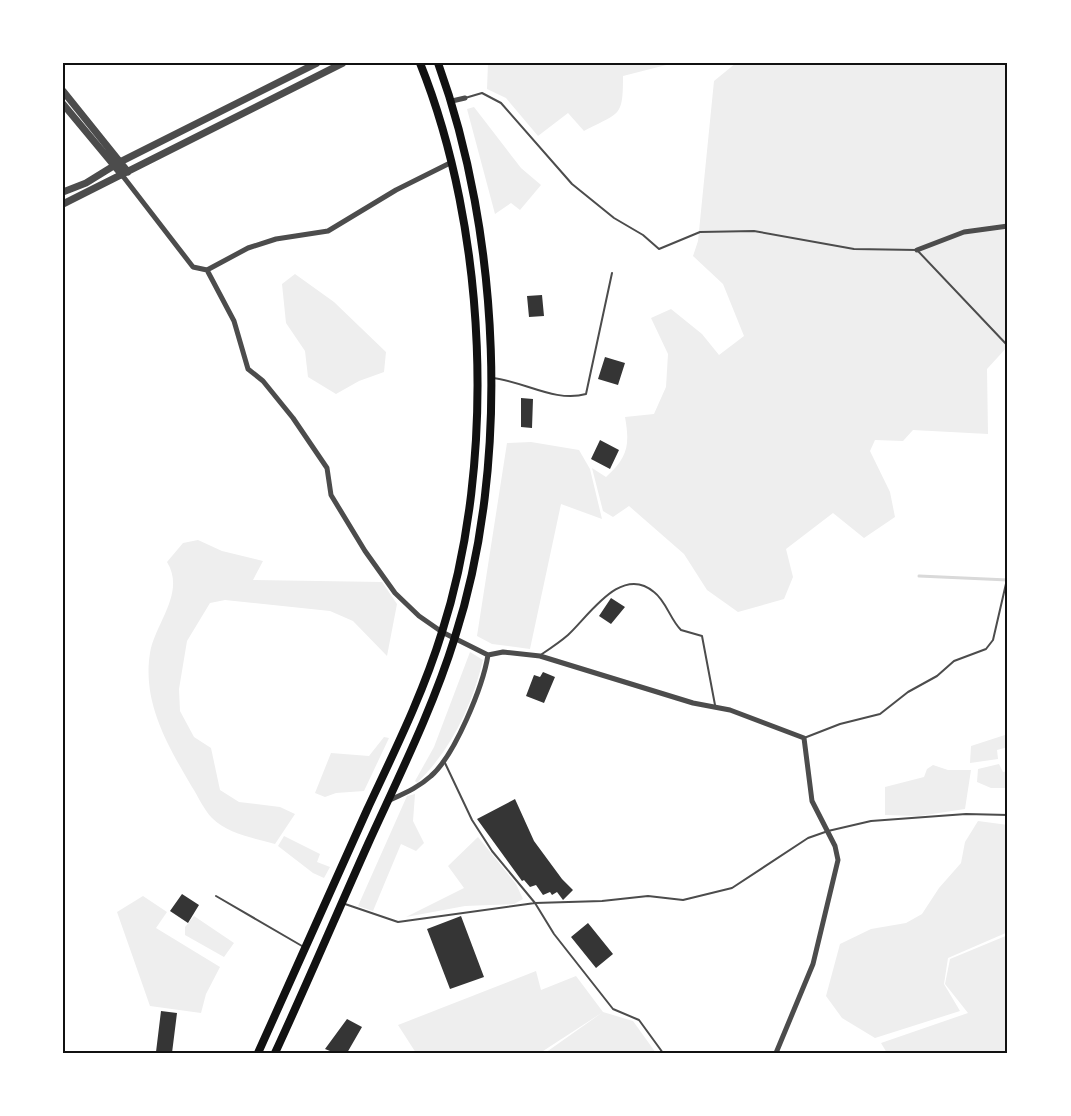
<svg xmlns="http://www.w3.org/2000/svg" width="1071" height="1116" viewBox="0 0 1071 1116" font-family="'Open Sans',sans-serif">
<style>
.green{fill:#eee}
.lines{fill:none;stroke-linecap:round;stroke-linejoin:round}
.stream{stroke:#d9d9d9;stroke-width:3}
.building{fill:#353535}
.service{stroke:#4c4c4c;stroke-width:2}
.minor{stroke:#4c4c4c;stroke-width:5}
.tertiary{stroke:#4c4c4c;stroke-width:7}
.primary{stroke:#111;stroke-width:8}
.neatline{fill:none;stroke:#111;stroke-width:2}
</style>
<rect width="100%" height="100%" fill="#fff"/>
<path class="green" d="M 488,63 L 674,63 L 623,76 C 623,118 620,112 584,131 L 568,113 L 538,136 L 506,98 L 487,89 Z
M 736,63 L 1008,63 L 1008,346 L 987,369 L 988,434 L 913,430 L 903,441 L 875,440 L 870,451 L 890,492 L 895,517 L 864,538 L 833,513 L 786,549 L 793,577 L 784,599 L 738,612 L 707,590 L 684,554 L 629,506 L 613,517 L 603,511 L 592,468 L 606,477 C 628,457 630,445 625,417 L 654,414 L 666,387 L 668,354 L 651,318 L 671,309 L 702,334 L 719,355 L 744,336 L 723,284 L 693,256 L 698,241 L 714,81 Z
M 474,107 L 521,168 L 541,185 L 520,210 L 511,203 L 495,214 L 467,109 Z
M 295,274 L 334,302 L 386,352 L 384,372 L 359,381 L 336,394 L 308,377 L 305,351 L 286,323 L 282,284 Z
M 531,442 L 579,450 L 590,469 L 602,519 L 561,504 L 530,649 L 492,644 L 477,636 L 507,443 Z
M 198,540 L 222,551 L 263,561 L 253,580 L 382,582 L 397,604 L 387,656 L 353,621 L 330,611 L 225,600 L 210,603 L 187,641 L 179,689 L 180,711 L 194,737 L 211,748 L 220,790 L 239,802 L 280,807 L 295,814 L 275,844 C 254,838 228,834 212,818 C 204,810 198,796 192,787 C 168,746 142,703 150,653 C 155,623 186,593 167,562 L 183,543 Z
M 470,652 L 483,660 C 472,706 451,750 417,783 L 415,781 L 434,747 Z
M 1008,734 L 1008,747 L 997,750 L 998,759 L 970,763 L 971,746 Z
M 384,737 L 389,738 L 364,791 L 336,793 L 325,797 L 315,793 L 331,753 L 369,756 Z
M 999,764 L 1003,772 L 1008,771 L 1008,788 L 991,788 L 977,782 L 978,769 Z
M 933,765 L 948,770 L 971,770 L 965,809 L 919,816 L 885,815 L 885,787 L 924,777 L 927,769 Z
M 415,794 L 413,821 L 424,843 L 416,851 L 401,844 L 373,911 L 358,906 L 407,796 Z
M 978,821 L 1008,825 L 1008,932 L 948,958 L 944,984 L 960,1011 L 875,1038 L 842,1018 L 826,996 L 840,944 L 871,929 L 906,923 L 922,914 L 939,888 L 961,863 L 965,842 Z
M 284,836 L 320,854 L 317,862 L 330,867 L 324,878 L 313,873 L 278,846 Z
M 478,837 L 516,884 L 523,899 L 514,904 L 465,906 L 406,917 L 464,888 L 448,866 Z
M 143,896 L 167,912 L 156,928 L 220,967 L 206,994 L 201,1013 L 150,1006 L 117,912 Z
M 194,916 L 234,943 L 224,957 L 185,935 L 185,927 Z
M 1008,935 L 1008,1053 L 887,1053 L 881,1043 L 968,1013 L 945,984 L 950,959 Z
M 536,971 L 541,990 L 576,976 L 603,1012 L 633,1021 L 656,1053 L 545,1053 L 603,1012 L 540,1053 L 416,1053 L 398,1025 Z"/>
<g class="lines">
<path class="stream" d="M 919,576 L 1008,580"/>
</g>
<path class="building" d="M 542,295 L 544,316 L 529,317 L 527,296 Z
M 605,357 L 625,363 L 618,385 L 598,379 Z
M 521,398 L 533,399 L 532,428 L 521,427 Z
M 600,440 L 619,450 L 610,469 L 591,459 Z
M 611,598 L 625,607 L 611,624 L 599,616 Z
M 543,672 L 555,677 L 544,703 L 526,696 L 534,675 L 540,677 Z
M 515,799 L 534,841 L 562,879 L 573,890 L 563,900 L 557,892 L 552,895 L 550,892 L 543,895 L 536,885 L 530,887 L 524,880 L 522,881 L 477,819 Z
M 182,894 L 199,905 L 188,923 L 170,911 Z
M 461,916 L 484,977 L 450,989 L 427,929 Z
M 588,923 L 613,954 L 596,968 L 571,937 Z
M 161,1011 L 177,1013 L 172,1053 L 156,1052 Z
M 347,1019 L 362,1027 L 347,1053 L 335,1053 L 325,1049 Z"/>
<g class="lines">
<path class="service" d="M 465,98 L 482,93 L 501,103 L 572,184 L 614,218 L 643,235 L 659,249 L 700,232 L 754,231 L 854,249 L 917,250 L 1008,346
M 493,378 C 523,381 556,403 586,394 L 612,273
M 542,654 C 551,648 560,642 568,635 C 589,616 621,564 654,592 C 666,601 670,619 681,630 L 702,636 L 715,705
M 804,738 L 840,724 L 880,714 L 908,692 L 937,676 L 954,661 L 986,649 L 993,640 L 1008,575
M 445,763 L 472,820 L 492,851 L 535,903 L 554,934 L 613,1009 L 639,1020 L 663,1053
M 216,896 L 302,946
M 345,904 L 398,922 L 535,903 L 602,901 L 648,896 L 683,900 L 732,888 L 808,838 L 828,831 L 871,821 L 966,814 L 1008,815"/>
<path class="minor" d="M 452,101 L 465,98
M 122,175 L 193,267 L 207,270 L 248,248 L 276,239 L 328,231 L 396,190 L 450,163
M 917,250 L 964,232 L 1008,226
M 207,270 L 234,321 L 248,369 L 263,381 L 293,418 L 327,468 L 331,495 L 365,551 L 395,593 L 419,616 L 442,632 L 488,655 L 503,652 L 540,656 L 693,703 L 730,710 L 804,738 L 812,801 L 835,846 L 838,860 L 813,964 L 776,1053
M 390,800 C 405,793 419,787 431,776 C 455,755 483,686 488,655"/>
<path class="tertiary" d="M 63,91 L 128,172
M 63,104 L 122,175
M 63,192 L 86,183 L 120,162 L 317,63
M 63,204 L 343,63"/>
<path class="primary" d="M 258,1053 C 294,972 331,891 367,810 C 394,752 423,694 442,632 C 497,460 487,230 420,63
M 275,1053 C 307,984 337,913 368,844 C 399,776 433,708 455,637 C 511,463 500,234 438,63"/>
</g>
<rect width="1071" height="1116" fill="none" stroke="#ffffff" stroke-width="129"/>
<rect x="64" y="64" width="942" height="988" class="neatline"/>
</svg>
